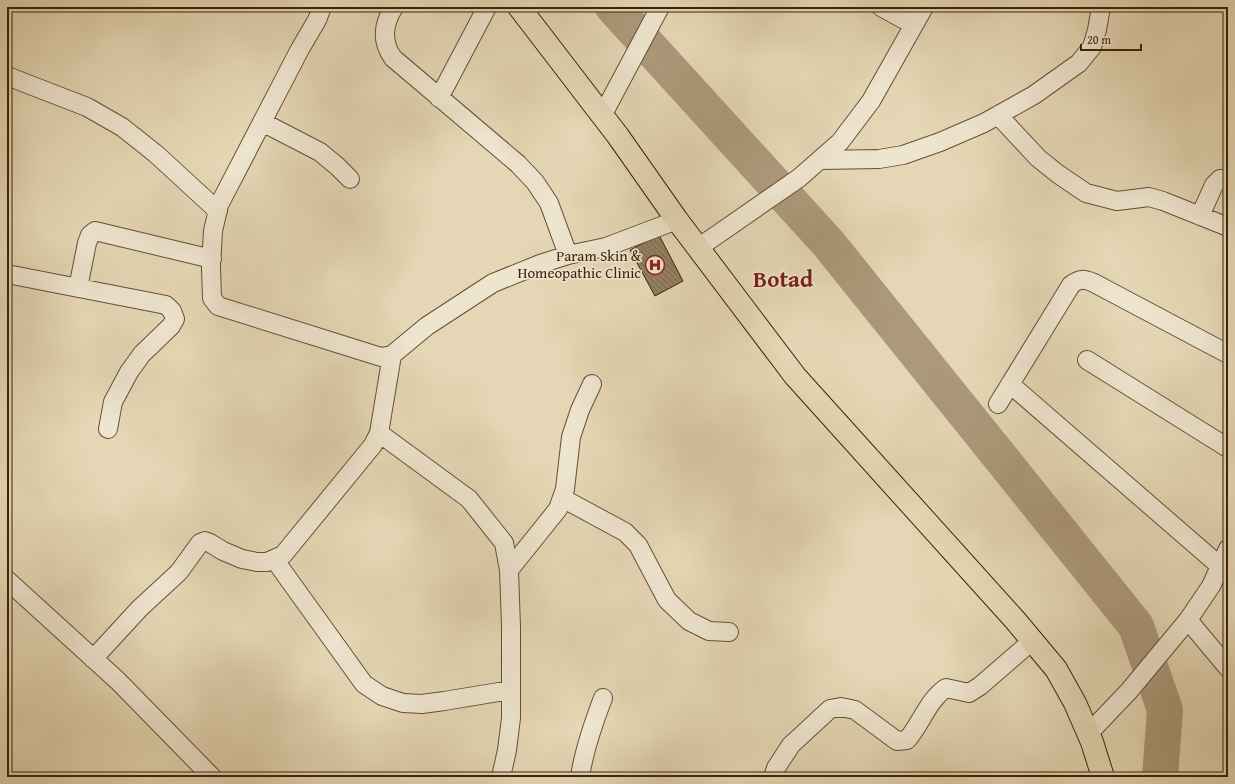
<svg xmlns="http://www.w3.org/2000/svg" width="1235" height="784" viewBox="0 0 1235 784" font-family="'Gentium Book Plus',serif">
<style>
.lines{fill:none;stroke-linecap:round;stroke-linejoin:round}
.river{stroke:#ac997a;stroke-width:36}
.building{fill:url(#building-back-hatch);stroke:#3c2208}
.minor-casing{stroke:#664f33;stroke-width:20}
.trunk-casing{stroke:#3c2208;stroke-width:24}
.minor{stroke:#eee5cf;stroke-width:18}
.trunk{stroke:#e5d7b5;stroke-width:22}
.labels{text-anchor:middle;stroke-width:3.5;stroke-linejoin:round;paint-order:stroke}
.poi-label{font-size:15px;fill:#3c2208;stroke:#eee5cf;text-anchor:end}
.town-label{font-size:23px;font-weight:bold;fill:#7a1f14;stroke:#eee5cf}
</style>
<defs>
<pattern id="building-back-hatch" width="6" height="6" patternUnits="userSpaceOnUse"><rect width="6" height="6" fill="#948062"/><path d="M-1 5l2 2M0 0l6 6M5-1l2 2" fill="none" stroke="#7a684f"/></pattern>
</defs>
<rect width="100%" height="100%" fill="#e5d7b5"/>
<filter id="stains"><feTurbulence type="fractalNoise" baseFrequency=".005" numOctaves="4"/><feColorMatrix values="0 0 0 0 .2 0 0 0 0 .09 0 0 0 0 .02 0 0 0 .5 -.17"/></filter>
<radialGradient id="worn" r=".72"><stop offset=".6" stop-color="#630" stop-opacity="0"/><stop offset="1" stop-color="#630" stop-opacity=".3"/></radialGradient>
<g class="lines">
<path class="river" d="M 613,7 L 828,243 L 1136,626 L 1165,710 L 1160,777"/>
</g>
<path class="building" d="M 659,235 L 683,281 L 655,296 L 630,250 Z"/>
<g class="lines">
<g class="minor-casing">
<path id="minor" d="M 322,7 L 317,20 L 300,49 L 219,205 L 213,231 L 211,267 L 212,298 L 218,306 L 381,357 L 392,355 L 427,326 L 493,283 L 540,264 L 568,255 L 606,247 L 677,220
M 394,7 C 383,24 381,41 393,58 L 518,164 L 535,182 L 549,203 L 568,255
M 881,7 L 914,25
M 7,76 L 87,107 L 122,127 L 156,154 L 218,211
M 439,98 L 487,7
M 998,115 L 1038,158 L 1058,174 L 1086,193 L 1117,201 L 1149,197 L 1163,201 L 1228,227
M 602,116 L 660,7
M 262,122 L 320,152 L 337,166 L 350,179
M 820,160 L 879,159 L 903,155 L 940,142 L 984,123 L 1034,95 L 1079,63 L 1092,47 L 1097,30 L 1101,7
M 1200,216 L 1214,185 L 1220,179 L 1228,180
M 698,248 L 799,178 L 840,142 L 871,101 L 924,7
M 7,274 L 166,305 L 172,311 L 175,319 L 171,326 L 142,354 L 129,372 L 113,402 L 108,429
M 78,288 L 87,243 L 90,235 L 95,231 L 212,259
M 1087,360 L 1228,448
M 1010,384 L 1221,567
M 998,404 L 1071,285 C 1080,278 1084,279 1094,283 L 1228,354
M 379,433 L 469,499 L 504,543 L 509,570 L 511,627 L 511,718 L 507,750 L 501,777
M 562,498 L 625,532 L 638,545 L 667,600 L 689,621 L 709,631 L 729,632
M 274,559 L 364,684 L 382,696 L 403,703 L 422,704 L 444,701 L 511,690
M 509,570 L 558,509 L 565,489 L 571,437 L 580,410 L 592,384
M 7,580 L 118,681 L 212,777
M 1188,620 L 1228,668
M 93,659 L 140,608 L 179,572 L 200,543 L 205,541 L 210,543 L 223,551 L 242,559 L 257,562 L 267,562 L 283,555 L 373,445 L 379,433 L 392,355
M 1088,734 L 1129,691 L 1188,620 L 1211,586 L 1228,549
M 580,777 C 584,750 593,724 603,698
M 773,777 L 776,768 L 791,745 L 830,709 L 841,707 L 855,710 L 897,741 L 907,740 C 921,724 928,700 946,688 L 969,693 L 980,686 L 1032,641"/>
</g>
<g class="trunk-casing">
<path id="trunk" d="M 519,7 L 618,136 L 677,220 L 795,376 L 1015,620 L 1056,669 L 1075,703 L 1092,742 L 1103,777"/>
</g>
<use href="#minor" class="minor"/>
<use href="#trunk" class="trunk"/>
</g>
<defs>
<g id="hospital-ring" transform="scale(1)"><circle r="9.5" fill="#eee5cf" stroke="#8f2418" stroke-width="1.5"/><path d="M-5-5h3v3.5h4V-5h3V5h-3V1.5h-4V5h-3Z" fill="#8f2418"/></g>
</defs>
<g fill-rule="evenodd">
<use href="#hospital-ring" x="655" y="265"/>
</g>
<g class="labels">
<g class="poi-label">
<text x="641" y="261">Param Skin &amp;<tspan x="641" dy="17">Homeopathic Clinic</tspan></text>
</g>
<g class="town-label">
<text x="783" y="287">Botad</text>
</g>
</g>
<rect width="1235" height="784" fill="none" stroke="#e5d7b5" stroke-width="24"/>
<rect x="8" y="8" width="1219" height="768" fill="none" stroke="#3c2208" stroke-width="2"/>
<rect x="12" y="12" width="1211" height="760" fill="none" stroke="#3c2208"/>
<path d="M1081 44v6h60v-6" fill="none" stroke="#3c2208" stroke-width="2"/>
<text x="1087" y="44" font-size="12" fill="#3c2208" stroke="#eee5cf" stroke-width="3" paint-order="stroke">20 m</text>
<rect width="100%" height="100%" filter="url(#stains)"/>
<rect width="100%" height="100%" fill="url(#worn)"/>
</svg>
